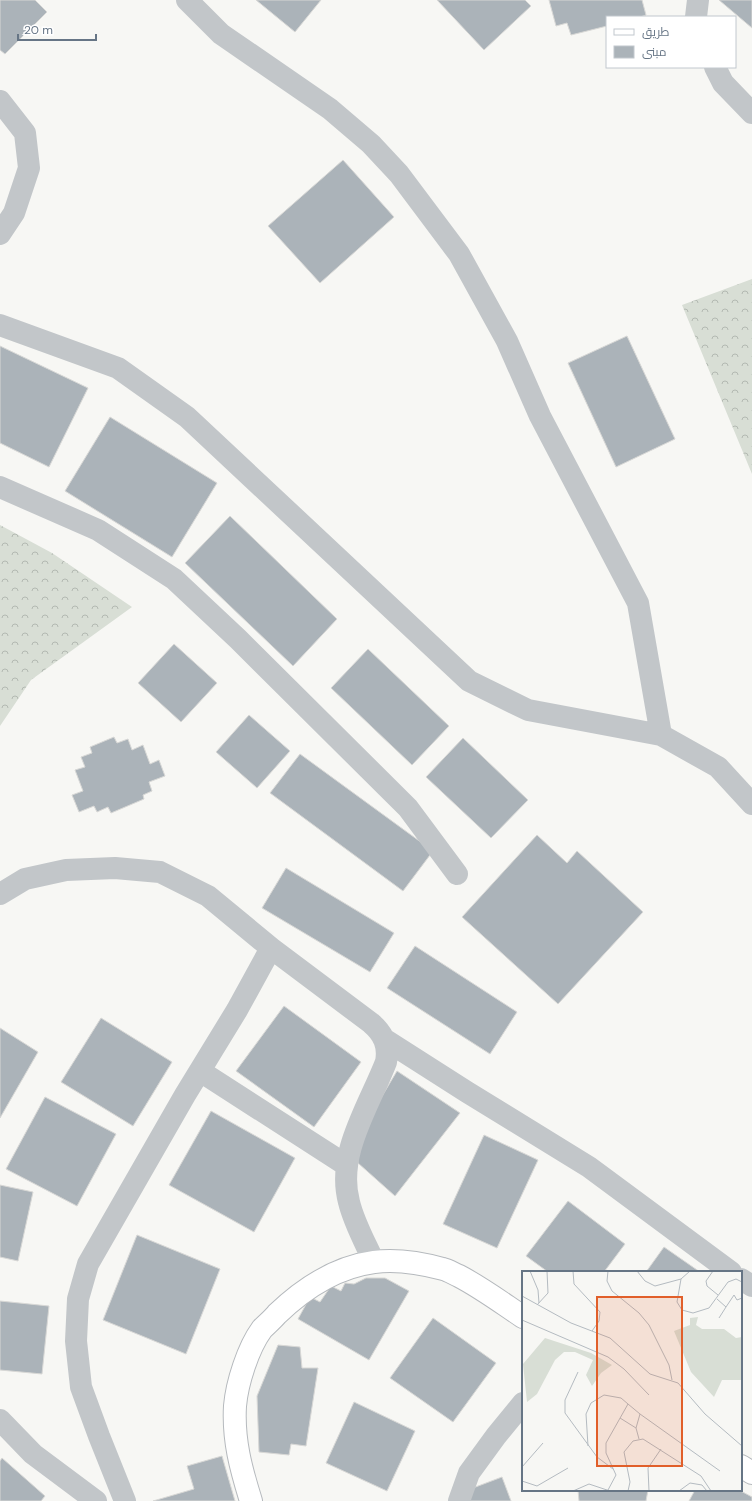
<svg xmlns="http://www.w3.org/2000/svg" width="752" height="1501" viewBox="0 0 752 1501" font-family="'DM Sans',Cairo,sans-serif">
<style>
.forest{fill:url(#forest-crowns)}
.building{fill:#abb3b9;stroke:#d8d8d6}
.lines{fill:none;stroke-linecap:round;stroke-linejoin:round}
.major-casing{stroke:#b5b9bd;stroke-width:24}
.minor{stroke:#c2c6c9;stroke-width:22}
.major{stroke:#fff;stroke-width:22}
.inset-road{fill:none;stroke:#b4bbc1;stroke-width:1}
.view{fill:#e15f2a;fill-opacity:0.15;stroke:#e15f2a;stroke-width:2}
.inset-edge{fill:none;stroke:#667585;stroke-width:2}
</style>
<defs>
<pattern id="forest-crowns" width="20" height="18" patternUnits="userSpaceOnUse"><rect width="20" height="18" fill="#d8ded5"/><path d="M2 6a3 3 0 1 1 6 0M12 15a3 3 0 1 1 6 0" fill="none" stroke="#b3b9b2"/></pattern>
</defs>
<rect width="100%" height="100%" fill="#f7f7f4"/>
<path class="forest" d="M 752,279 L 752,474 L 682,305 Z
M 0,525 L 52,553 L 132,607 L 31,680 L 0,726 Z"/>
<path class="building" d="M 0,0 L 35,0 L 47,12 L 5,54 L 0,50 Z
M 256,0 L 321,0 L 295,32 Z
M 437,0 L 525,0 L 531,6 L 484,50 Z
M 549,0 L 642,0 L 646,15 L 640,17 L 607,17 L 607,26 L 571,35 L 567,23 L 556,26 Z
M 719,0 L 752,0 L 752,28 Z
M 343,160 L 394,217 L 320,283 L 268,226 Z
M 627,336 L 675,439 L 616,467 L 568,363 Z
M 0,346 L 88,388 L 49,467 L 0,443 Z
M 110,417 L 217,483 L 172,557 L 65,491 Z
M 230,516 L 337,619 L 293,666 L 185,563 Z
M 174,644 L 217,683 L 181,722 L 138,683 Z
M 368,649 L 449,726 L 412,765 L 331,688 Z
M 249,715 L 290,751 L 257,788 L 216,752 Z
M 114,737 L 117,743 L 128,739 L 132,750 L 143,745 L 150,764 L 159,760 L 165,776 L 149,782 L 152,791 L 143,795 L 144,799 L 111,813 L 108,807 L 97,812 L 94,806 L 79,812 L 72,795 L 83,791 L 75,770 L 85,767 L 81,757 L 92,753 L 90,747 Z
M 463,738 L 528,800 L 491,838 L 426,777 Z
M 300,754 L 433,851 L 403,891 L 270,793 Z
M 537,835 L 567,863 L 577,851 L 643,912 L 558,1004 L 462,917 Z
M 286,868 L 394,933 L 370,972 L 262,908 Z
M 415,946 L 517,1012 L 490,1054 L 387,988 Z
M 284,1006 L 361,1062 L 314,1127 L 236,1071 Z
M 101,1018 L 172,1062 L 133,1126 L 61,1082 Z
M 0,1028 L 38,1052 L 0,1118 Z
M 397,1071 L 460,1113 L 395,1196 L 358,1163 L 356,1140 Z
M 45,1097 L 116,1134 L 77,1206 L 6,1169 Z
M 211,1111 L 295,1158 L 254,1232 L 169,1185 Z
M 484,1135 L 538,1160 L 497,1248 L 443,1224 Z
M 0,1185 L 33,1192 L 18,1261 L 0,1257 Z
M 568,1201 L 625,1244 L 604,1272 L 548,1272 L 526,1256 Z
M 137,1235 L 220,1269 L 186,1354 L 103,1320 Z
M 664,1247 L 700,1272 L 646,1272 Z
M 366,1278 L 385,1278 L 409,1291 L 369,1360 L 298,1319 L 310,1297 L 320,1302 L 331,1286 L 341,1291 L 345,1283 L 354,1284 Z
M 0,1301 L 49,1306 L 42,1374 L 0,1370 Z
M 433,1318 L 496,1363 L 453,1422 L 390,1378 Z
M 278,1345 L 300,1347 L 302,1368 L 318,1368 L 306,1446 L 291,1444 L 289,1455 L 259,1452 L 257,1396 Z
M 354,1402 L 415,1431 L 387,1491 L 326,1463 Z
M 222,1456 L 235,1501 L 153,1501 L 194,1489 L 187,1466 Z
M 2,1458 L 45,1496 L 41,1501 L 0,1501 L 0,1461 Z
M 502,1477 L 511,1501 L 469,1501 L 465,1491 Z
M 578,1490 L 648,1490 L 646,1501 L 579,1501 Z
M 695,1490 L 739,1490 L 752,1497 L 752,1501 L 689,1501 Z"/>
<g class="lines">
<g class="major-casing">
<path id="major" d="M 741,1466 L 752,1473
M 251,1501 C 241,1469 233,1440 235,1406 C 237,1383 248,1348 262,1329 C 267,1324 273,1319 277,1314 C 304,1288 336,1267 374,1262 C 397,1259 421,1263 443,1269 C 448,1270 454,1274 459,1276 C 482,1288 502,1303 523,1317"/>
</g>
<path class="minor" d="M 187,0 L 221,34 L 330,109 L 371,144 L 399,174 L 459,254 L 507,341 L 540,416 L 638,603 L 661,735
M 696,17 L 698,0
M 715,67 L 723,83 L 752,113
M 0,101 L 25,133 L 29,168 L 14,213 L 0,234
M 0,325 L 118,368 L 187,417 L 469,681 L 528,710 L 661,735 L 718,767 L 752,804
M 0,487 L 98,530 L 174,579 L 238,639 L 408,808 L 457,874
M 0,894 L 25,879 L 66,870 L 115,868 L 160,872 L 208,896 L 271,948 L 237,1010 L 185,1095 L 88,1264 L 78,1299 L 76,1341 L 81,1387 L 99,1436 L 125,1501
M 271,948 L 371,1023 C 384,1034 389,1046 386,1062 C 369,1106 336,1154 349,1202 C 354,1223 365,1242 374,1262
M 384,1039 L 467,1092 L 589,1167 L 731,1272
M 200,1071 L 346,1165
M 741,1279 L 752,1286
M 0,1420 L 33,1454 L 96,1501
M 459,1501 L 469,1473 L 496,1436 L 523,1403"/>
<use href="#major" class="major"/>
</g>
<g transform="translate(522 1271)">
<rect width="220" height="220" fill="#f7f7f4"/>
<path d="M 176,46 L 174,54 L 180,58 L 202,58 L 214,67 L 220,66 L 220,109 L 200,109 L 192,126 L 169,101 L 152,60 L 168,54 L 168,47 ZM 23,67 L 69,82 L 90,94 L 79,102 L 70,115 L 64,104 L 71,89 L 53,81 L 42,81 L 33,89 L 15,123 L 5,131 L 1,93 Z" fill="#d8ded5"/>
<path class="inset-road" d="M 8,0 L 16,19 L 17,32M 51,0 L 52,13 L 78,41 L 77,50 L 70,60M 86,0 L 85,10 L 90,20 L 117,42 L 127,54 L 147,94 L 150,109M 115,0 L 123,10 L 133,15 L 159,8 L 168,0M 191,0 L 184,10 L 185,15 L 196,24M 159,8 L 155,31 L 160,39 L 171,42 L 187,37 L 206,11 L 214,8 L 220,11M 0,25 L 49,52 L 88,67 L 128,103 L 156,112 L 183,143 L 220,175M 195,28 L 204,36 L 197,47M 15,34 L 26,22 L 25,0M 204,36 L 212,24 L 215,29 L 220,27M 0,49 L 86,86 L 102,98 L 127,124M 56,101 L 43,129 L 43,142 L 75,186 L 91,198M 106,133 L 118,143 L 114,157 L 117,168M 118,143 L 198,200M 98,147 L 114,157M 66,175 L 64,143 L 69,132 L 82,124 L 99,127 L 106,133 L 84,172 L 84,182 L 94,204 L 86,219M 0,196 L 21,172M 0,210 L 15,215 L 46,197M 51,220 L 67,213 L 88,220M 106,220 L 108,211 L 102,181 L 111,170 L 121,168 L 179,205 L 189,220M 127,220 L 126,197 L 139,178M 157,220 L 168,212 L 180,214 L 185,220"/>
<path class="view" d="M 75,26 L 160,26 L 160,195 L 75,195 Z"/>
<rect width="220" height="220" class="inset-edge"/>
</g>
<rect x="606" y="16" width="130" height="52" fill="#ffffff" stroke="#c2c8ce"/>
<rect x="614" y="29" width="20" height="6" fill="#ffffff" stroke="#c2c8ce"/>
<text x="642" y="36" font-size="12" fill="#667585">طريق</text>
<rect x="614" y="46" width="20" height="12" fill="#abb3b9" stroke="#c2c8ce"/>
<text x="642" y="56" font-size="12" fill="#667585">مبنى</text>
<path d="M18 34v6h78v-6" fill="none" stroke="#667585" stroke-width="2"/>
<text x="24" y="34" font-size="12" fill="#667585" stroke="#ffffff" stroke-width="3" paint-order="stroke">20 m</text>
</svg>
